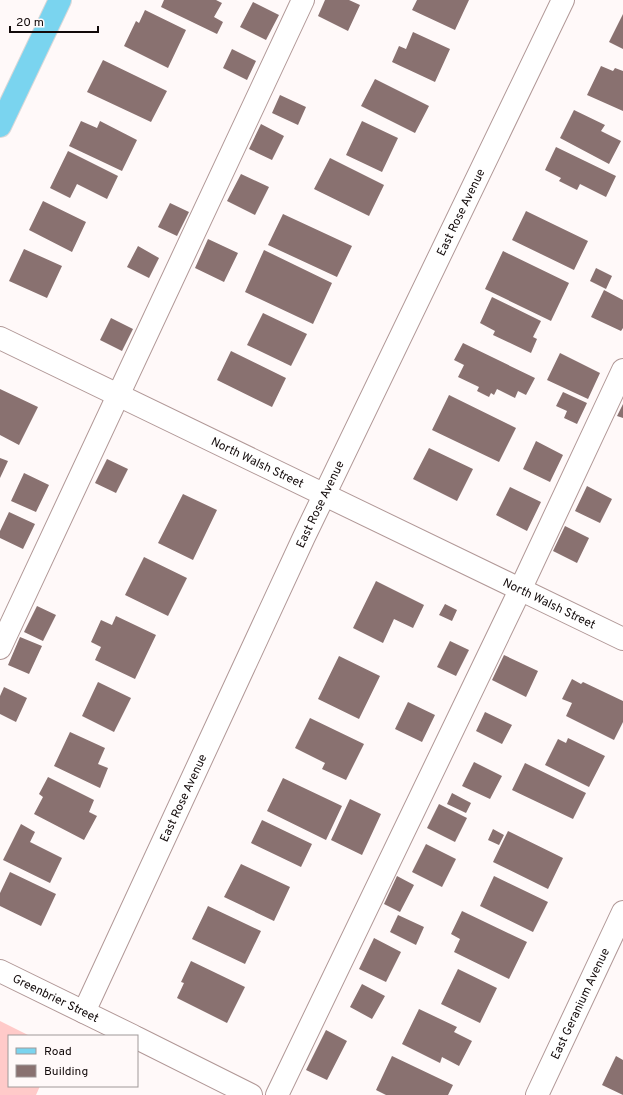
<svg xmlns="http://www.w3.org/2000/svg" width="623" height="1095" viewBox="0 0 623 1095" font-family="Overpass,sans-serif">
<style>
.green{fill:#ffcac9}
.building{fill:#897170}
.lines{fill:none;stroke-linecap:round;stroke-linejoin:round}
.minor-casing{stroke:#b19897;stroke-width:24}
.major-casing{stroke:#d9d8d8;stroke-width:24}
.minor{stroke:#fff;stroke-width:22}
.major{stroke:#7ad4ef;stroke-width:22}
.labels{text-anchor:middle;stroke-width:3.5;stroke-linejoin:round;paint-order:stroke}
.street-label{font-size:12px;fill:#120a0a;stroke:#fff9f9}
</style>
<rect width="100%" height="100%" fill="#fff9f9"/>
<path class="green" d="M 0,1021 L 30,1036 L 9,1036 L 9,1086 L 40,1086 L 36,1095 L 0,1095 Z"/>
<path class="building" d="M 164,0 L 216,0 L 222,3 L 214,17 L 223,22 L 217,34 L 161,7 Z
M 325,0 L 349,0 L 360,5 L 348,31 L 318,16 Z
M 417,0 L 469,0 L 455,30 L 412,10 Z
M 253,2 L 279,15 L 266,40 L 240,27 Z
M 145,10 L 186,30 L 168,68 L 124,46 L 136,21 L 139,23 Z
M 623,14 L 623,49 L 609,42 Z
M 413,32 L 450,49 L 435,82 L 392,62 L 399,46 L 406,49 Z
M 232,49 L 256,61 L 247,80 L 223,68 Z
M 103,60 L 167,91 L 151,122 L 87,92 Z
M 601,66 L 613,71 L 615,68 L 623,71 L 623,111 L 587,95 Z
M 375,79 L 429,106 L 415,133 L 361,106 Z
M 280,95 L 306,107 L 298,125 L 272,113 Z
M 574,110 L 605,125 L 601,131 L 621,141 L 609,164 L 560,138 Z
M 81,121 L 97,128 L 100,121 L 137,140 L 122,171 L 69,146 Z
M 362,121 L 398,138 L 382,172 L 346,155 Z
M 261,124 L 284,136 L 272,160 L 249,149 Z
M 556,147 L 616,176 L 606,197 L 580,184 L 577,190 L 559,181 L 561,178 L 545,170 Z
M 68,151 L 118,176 L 107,199 L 77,184 L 70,198 L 50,188 Z
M 330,158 L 384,185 L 369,216 L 314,189 Z
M 241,174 L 269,187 L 255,215 L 227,201 Z
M 43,201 L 86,222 L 72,252 L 29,230 Z
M 170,203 L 189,212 L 177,236 L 158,227 Z
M 526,211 L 588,241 L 574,270 L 512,240 Z
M 283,214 L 352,246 L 337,277 L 268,245 Z
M 208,239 L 238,253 L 224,282 L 195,268 Z
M 138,246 L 159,258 L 149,278 L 127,267 Z
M 24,249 L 62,266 L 47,298 L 9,281 Z
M 264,250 L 332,283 L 313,324 L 245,292 Z
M 503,251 L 569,283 L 551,321 L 485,289 Z
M 596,268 L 612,276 L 606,289 L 590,281 Z
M 604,290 L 623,300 L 623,328 L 621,331 L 591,317 Z
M 492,297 L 541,321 L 533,337 L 537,339 L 531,353 L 493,335 L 495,331 L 480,323 Z
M 263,313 L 307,334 L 291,366 L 247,345 Z
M 111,318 L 133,329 L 122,351 L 100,340 Z
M 463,343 L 535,378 L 526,395 L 518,391 L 515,398 L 497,389 L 494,395 L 491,393 L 489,397 L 477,391 L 479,387 L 458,377 L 464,365 L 454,360 Z
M 231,351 L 286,378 L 272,407 L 217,380 Z
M 560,353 L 600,373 L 588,399 L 547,380 Z
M 0,389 L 38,407 L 19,445 L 0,435 Z
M 563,392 L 587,403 L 577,424 L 564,418 L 567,411 L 556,406 Z
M 449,395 L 516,428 L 499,462 L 432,430 Z
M 623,404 L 623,418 L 617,416 Z
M 536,441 L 563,455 L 550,482 L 523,469 Z
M 429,448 L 473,469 L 457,501 L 413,479 Z
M 0,458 L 8,461 L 0,478 Z
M 107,459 L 128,469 L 116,493 L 95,483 Z
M 24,473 L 49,485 L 36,512 L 11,501 Z
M 587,486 L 612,499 L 600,523 L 575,511 Z
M 510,487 L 541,502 L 527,531 L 496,515 Z
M 183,494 L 217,510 L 193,560 L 158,543 Z
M 9,512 L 35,524 L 23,549 L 0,538 L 0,531 Z
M 565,526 L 589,538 L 577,563 L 553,551 Z
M 144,557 L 187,578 L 168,616 L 125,595 Z
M 376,581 L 424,605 L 413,628 L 394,619 L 383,643 L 353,628 Z
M 445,604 L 457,610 L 452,621 L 439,615 Z
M 37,606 L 56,615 L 43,641 L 24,632 Z
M 116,616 L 156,635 L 135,679 L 95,660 L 101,647 L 91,642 L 101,620 L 112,625 Z
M 20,637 L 42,646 L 29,674 L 8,665 Z
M 450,641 L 469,650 L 456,676 L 437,667 Z
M 504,655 L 538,671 L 526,697 L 492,680 Z
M 339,656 L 380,676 L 359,719 L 318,699 Z
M 572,679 L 581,684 L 583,682 L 623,701 L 623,722 L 614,740 L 566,716 L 572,703 L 562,699 Z
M 98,682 L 131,698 L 114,732 L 82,716 Z
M 4,687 L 27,698 L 16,722 L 0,714 L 0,696 Z
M 408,702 L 435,715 L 422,742 L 395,729 Z
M 485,712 L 512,725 L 502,744 L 476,731 Z
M 310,718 L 364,744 L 346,780 L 322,769 L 325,763 L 295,748 Z
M 70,732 L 105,748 L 98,764 L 108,768 L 100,788 L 54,766 Z
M 568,738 L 605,756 L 589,787 L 545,765 L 558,739 L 566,743 Z
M 474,762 L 502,776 L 490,799 L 462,786 Z
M 525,763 L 586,793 L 573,819 L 512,790 Z
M 48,777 L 94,800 L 89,812 L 97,816 L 84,840 L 34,814 L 43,797 L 39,794 Z
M 283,778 L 342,806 L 326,840 L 267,811 Z
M 452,793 L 471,803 L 466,813 L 447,804 Z
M 350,799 L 381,814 L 362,855 L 331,840 Z
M 439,804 L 467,818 L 455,842 L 427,828 Z
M 262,820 L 312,844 L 301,867 L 251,843 Z
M 21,824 L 35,832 L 30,842 L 62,858 L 50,883 L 3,860 Z
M 493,829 L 504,835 L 499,845 L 488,840 Z
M 508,831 L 563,858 L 548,889 L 493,862 Z
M 426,844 L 456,859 L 442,887 L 412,872 Z
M 241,864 L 290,887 L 274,921 L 224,897 Z
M 10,872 L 56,894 L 41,926 L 0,906 L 0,893 Z
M 397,876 L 414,885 L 400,912 L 384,904 Z
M 494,876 L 548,902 L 533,932 L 480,906 Z
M 208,906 L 261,931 L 245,964 L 192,939 Z
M 462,911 L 527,942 L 509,979 L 454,952 L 460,939 L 451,934 Z
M 398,915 L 424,927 L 416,945 L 390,932 Z
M 374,938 L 401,952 L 386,982 L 359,969 Z
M 191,961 L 245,987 L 227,1023 L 177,998 L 184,983 L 181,982 Z
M 458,969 L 497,988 L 480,1023 L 441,1004 Z
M 362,984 L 385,996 L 372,1019 L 350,1007 Z
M 419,1009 L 457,1027 L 454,1032 L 472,1041 L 459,1066 L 442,1057 L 440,1063 L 402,1044 Z
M 326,1030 L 347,1041 L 327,1080 L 306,1070 Z
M 392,1056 L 453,1085 L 448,1095 L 386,1095 L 376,1090 Z
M 616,1056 L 623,1060 L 623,1095 L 602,1085 Z"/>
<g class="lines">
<g class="minor-casing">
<g id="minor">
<path id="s1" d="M 0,338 L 623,639"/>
<path d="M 0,648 L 303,0"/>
<path id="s2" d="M 0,971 L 133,1036"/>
<path id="s3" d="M 84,1012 L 304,537 L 563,0"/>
<path d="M 137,1038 L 251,1095"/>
<path d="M 277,1095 L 520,590 L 623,370"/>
<path id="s4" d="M 537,1095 L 623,912"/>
</g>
</g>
<g class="major-casing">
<path id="major" d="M 0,126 L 60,0"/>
</g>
<use href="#minor" class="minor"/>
<use href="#major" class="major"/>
</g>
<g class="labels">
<g class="street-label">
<text dy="4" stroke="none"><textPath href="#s3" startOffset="884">East Rose Avenue</textPath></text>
<text dy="4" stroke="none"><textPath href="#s1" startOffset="286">North Walsh Street</textPath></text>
<text dy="4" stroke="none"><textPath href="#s3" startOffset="560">East Rose Avenue</textPath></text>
<text dy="4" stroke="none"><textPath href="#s1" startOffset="610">North Walsh Street</textPath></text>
<text dy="4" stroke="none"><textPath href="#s3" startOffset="236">East Rose Avenue</textPath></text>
<text dy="4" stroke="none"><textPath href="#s2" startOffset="62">Greenbrier Street</textPath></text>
<text dy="4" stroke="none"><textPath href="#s4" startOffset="101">East Geranium Avenue</textPath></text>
</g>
</g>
<rect x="8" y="1035" width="130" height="52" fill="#fff9f9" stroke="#a09999"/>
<rect x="16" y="1048" width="20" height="6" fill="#7ad4ef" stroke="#a09999"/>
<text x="44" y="1055" font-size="12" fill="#120a0a">Road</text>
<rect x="16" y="1065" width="20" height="12" fill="#897170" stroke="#a09999"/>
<text x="44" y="1075" font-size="12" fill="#120a0a">Building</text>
<path d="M10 26v6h88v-6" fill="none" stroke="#120a0a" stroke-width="2"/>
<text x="16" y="26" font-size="12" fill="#120a0a" stroke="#fff9f9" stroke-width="3" paint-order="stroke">20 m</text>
</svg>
